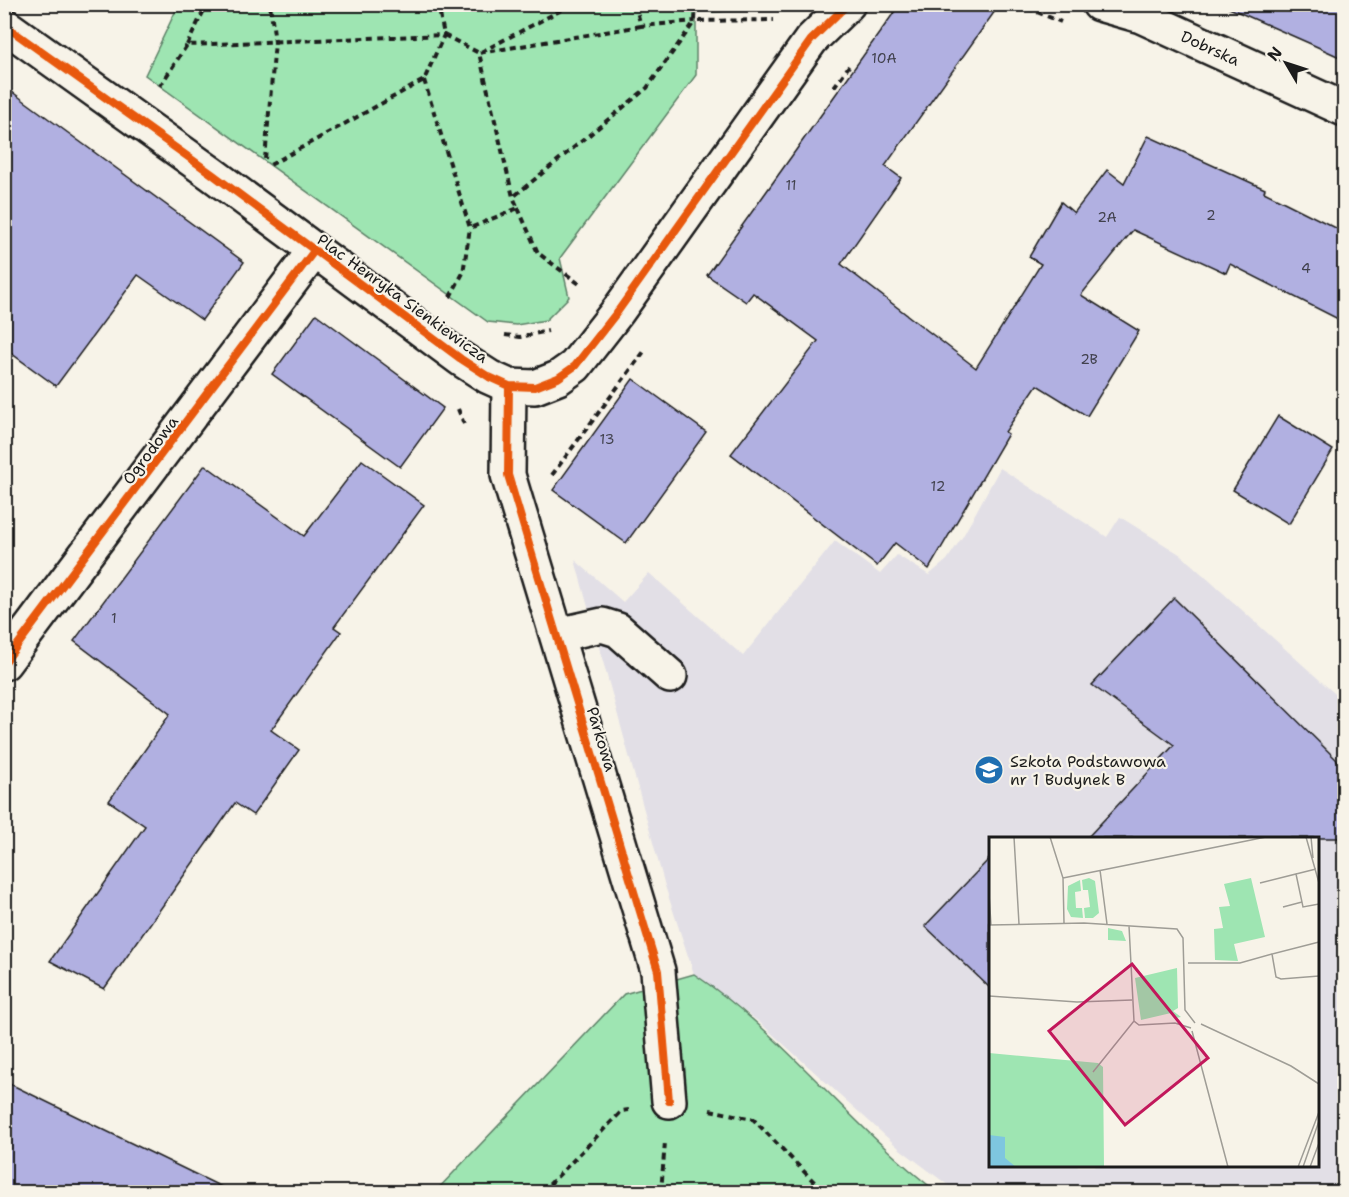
<svg xmlns="http://www.w3.org/2000/svg" width="1349" height="1197" viewBox="0 0 1349 1197" font-family="'Shantell Sans',sans-serif">
<style>
.built{fill:#e2dfe6;fill-rule:evenodd}
.green{fill:#9ee5b2;stroke:#5d8067;stroke-width:1.5}
.building{fill:#b1b0e1;stroke:#1c1c1c;stroke-width:1.5}
.lines{fill:none;stroke-linecap:round;stroke-linejoin:round}
.minor-casing{stroke:#1c1c1c;stroke-width:38}
.path{stroke:#1c1c1c;stroke-width:4;stroke-dasharray:6 4.5;stroke-linecap:butt}
.minor{stroke:#f7f3e8;stroke-width:33}
.cycleway-casing{stroke:#f7f3e8;stroke-width:11}
.cycleway{stroke:#e8590c;stroke-width:8}
.labels{text-anchor:middle;stroke-width:4.5;stroke-linejoin:round;paint-order:stroke}
.number-label{font-size:14px;fill:#41414d}
.street-label{font-size:16px;fill:#1c1c1c;stroke:#f7f3e8}
.poi-label{font-size:16px;fill:#1c1c1c;stroke:#f7f3e8;text-anchor:start}
.inset-road{fill:none;stroke:#9f9d96;stroke-width:1.5}
.view{fill:#c2185b;fill-opacity:0.15;stroke:#c2185b;stroke-width:3}
.inset-edge{fill:none;stroke:#1c1c1c;stroke-width:3}
</style>
<rect width="100%" height="100%" fill="#f7f3e8"/>
<filter id="ink" filterUnits="userSpaceOnUse"><feTurbulence type="fractalNoise" baseFrequency=".0167" numOctaves="2"/><feDisplacementMap in="SourceGraphic" scale="12" xChannelSelector="R" yChannelSelector="G"/><feConvolveMatrix kernelMatrix="1 2 1 2 8 2 1 2 1" color-interpolation-filters="sRGB"/></filter>
<g filter="url(#ink)">
<path class="built" d="M 1000,468 L 1107,537 L 1120,517 L 1181,555 L 1344,702 L 1344,1192 L 957,1192 L 900,1149 L 759,1022 L 694,974 L 665,886 L 575,560 L 623,602 L 649,573 L 743,656 L 835,541 L 880,574 L 897,555 L 929,575 L 947,560 L 963,536 ZM 990,838 L 1318,838 L 1318,1166 L 990,1166 Z"/>
<path class="green" d="M 179,4 L 696,5 L 696,75 L 560,258 L 569,297 L 546,320 L 516,325 L 488,322 L 145,75 Z
M 704,5 L 779,5 L 777,8 L 713,12 Z
M 694,974 C 785,1035 850,1126 937,1192 L 435,1192 L 624,994 Z"/>
<path class="building" d="M 900,4 L 1000,4 L 885,166 L 901,178 L 841,264 L 976,368 L 1041,264 L 1029,257 L 1061,202 L 1074,213 L 1107,170 L 1124,183 L 1148,136 L 1265,189 L 1264,192 L 1344,232 L 1344,322 L 1230,264 L 1226,273 L 1133,230 L 1081,295 L 1139,331 L 1087,416 L 1037,385 L 1005,432 L 1008,434 L 929,569 L 895,543 L 877,566 L 731,454 L 818,341 L 753,293 L 746,302 L 707,275 Z
M 1220,4 L 1344,4 L 1344,59 L 1311,44 Z
M 4,86 L 244,262 L 202,320 L 138,275 L 56,386 L 4,348 Z
M 316,314 L 443,408 L 400,467 L 272,374 Z
M 633,379 L 706,432 L 626,543 L 553,490 Z
M 1278,416 L 1333,450 L 1289,524 L 1233,490 Z
M 362,460 L 424,505 L 334,627 L 341,632 L 271,730 L 299,750 L 253,815 L 235,803 L 104,989 L 50,961 L 145,826 L 109,801 L 170,714 L 74,641 L 205,465 L 304,536 Z
M 1174,598 L 1344,767 L 1344,838 L 1087,838 L 1174,745 L 1092,685 Z
M 990,858 L 990,988 L 925,926 Z
M 4,1081 L 94,1125 L 232,1192 L 4,1192 Z"/>
<g class="lines">
<g class="minor-casing">
<g id="minor">
<path id="s1" d="M 1099,4 L 1141,16 L 1344,109"/>
<path d="M 4,25 L 212,174 L 461,359 L 489,377 L 509,386 L 535,387 L 558,378 L 575,366 L 618,311 L 811,40 L 848,4"/>
<path d="M 509,386 L 508,475 L 658,971 L 669,1101"/>
<path d="M 557,635 L 602,625 L 618,630 L 670,676"/>
<path d="M 4,663 L 314,251"/>
</g>
</g>
<path class="path" d="M 438,4 L 444,35 L 479,53 L 573,4
M 635,4 L 641,26 L 695,21
M 696,4 L 695,21 L 774,20
M 1018,4 L 1061,22
M 641,26 L 479,53 L 513,197 L 647,88 L 695,21
M 187,45 L 207,4
M 424,80 L 470,228 L 518,208 L 513,197
M 160,86 L 187,45 L 444,35 L 424,80 L 270,165
M 834,87 L 849,66
M 265,159 L 275,42 L 270,4
M 518,208 L 538,253 L 582,286
M 450,297 L 463,273 L 470,228
M 505,335 L 520,337 L 548,331
M 458,409 L 464,424
M 552,475 L 646,349
M 710,1110 L 753,1119 L 824,1192
M 542,1192 L 622,1111 L 629,1110
M 661,1192 L 665,1142"/>
<use href="#minor" class="minor"/>
<g class="cycleway-casing">
<path id="cycleway" d="M 4,25 L 212,174 L 461,359 L 489,377 L 509,386 L 535,387 L 558,378 L 575,366 L 618,311 L 811,40 L 848,4
M 509,386 L 508,475 L 658,971 L 669,1101
M 4,663 L 314,251"/>
</g>
<use href="#cycleway" class="cycleway"/>
</g>
</g>
<defs>
<g id="school-disc" transform="scale(1.5)"><circle r="9.5" fill="#1f6fb2" stroke="#f7f3e8"/><path d="M0-5L7-2L0 1L-7-2ZM-4 1L0 2.5L4 1V4Q0 6-4 4Z" fill="#fff"/></g>
</defs>
<g fill-rule="evenodd">
<use href="#school-disc" x="989" y="770"/>
</g>
<g class="labels">
<g class="number-label">
<text x="884" y="63">10A</text>
<text x="791" y="190">11</text>
<text x="1211" y="220">2</text>
<text x="1107" y="222">2A</text>
<text x="1306" y="273">4</text>
<text x="1089" y="364">2B</text>
<text x="607" y="444">13</text>
<text x="938" y="491">12</text>
<text x="114" y="623">1</text>
</g>
<g class="street-label">
<text dy="6" stroke="none"><textPath href="#s1" startOffset="120">Dobrska</textPath></text>
<text transform="translate(403 298) rotate(36)" y="6">Plac Henryka Sienkiewicza</text>
<text transform="translate(150 450) rotate(-53)" y="6">Ogrodowa</text>
<text transform="translate(602 739) rotate(73)" y="6">Parkowa</text>
</g>
<g class="poi-label">
<text x="1010" y="767">Szkoła Podstawowa<tspan x="1010" dy="18">nr 1 Budynek B</tspan></text>
</g>
</g>
<g transform="translate(989 837)">
<rect width="330" height="330" fill="#f7f3e8"/>
<path d="M 100,41 L 106,44 L 110,76 L 104,81 L 96,81 L 95,71 L 101,70 L 99,53 L 94,53 L 93,43 ZM 262,41 L 276,100 L 245,107 L 249,124 L 226,123 L 225,92 L 234,91 L 230,70 L 241,69 L 235,47 ZM 91,43 L 92,54 L 86,55 L 87,71 L 93,71 L 94,81 L 82,80 L 78,72 L 79,49 ZM 119,91 L 133,94 L 137,104 L 119,103 ZM 188,131 L 189,171 L 184,174 L 192,180 L 187,181 L 182,176 L 152,183 L 146,141 ZM 0,216 L 109,226 L 114,230 L 115,330 L 0,330 Z" fill="#9ee5b2"/>
<path d="M 0,298 L 16,300 L 16,321 L 27,330 L 0,330 Z" fill="#7ec6df"/>
<path class="inset-road" d="M 25,0 L 30,87M 61,0 L 74,41 L 75,86M 317,0 L 330,46M 322,0 L 324,21M 111,33 L 118,87M 307,37 L 327,32M 74,41 L 277,0M 271,46 L 307,37 L 314,70 L 330,67M 0,57 L 2,88M 294,70 L 313,65M 0,88 L 95,86 L 188,92 L 194,101 L 196,173 L 206,186M 140,89 L 145,184 L 150,188 L 186,186 L 202,191M 330,105 L 283,117 L 287,140 L 292,142 L 330,139M 199,126 L 251,126 L 283,117M 0,159 L 88,165 L 143,163M 212,187 L 302,229 L 330,247M 203,194 L 239,330M 104,235 L 145,184M 309,330 L 330,275M 314,330 L 330,284M 321,330 L 330,306"/>
<path class="view" d="M 143,127 L 219,221 L 136,288 L 60,194 Z"/>
<rect width="330" height="330" class="inset-edge"/>
</g>
<rect width="1349" height="1197" fill="none" stroke="#f7f3e8" stroke-width="24"/>
<rect x="12" y="12" width="1325" height="1173" fill="none" stroke="#1c1c1c" stroke-width="2" filter="url(#ink)"/>
<g transform="translate(1286 63) rotate(309)" stroke="#f7f3e8" stroke-width="4.5" paint-order="stroke">
<path d="M0-4.5L10 22L0 15L-10 22Z" fill="#1c1c1c"/>
<text y="-9" font-size="16" font-weight="bold" text-anchor="middle" fill="#1c1c1c">N</text>
</g>
</svg>
